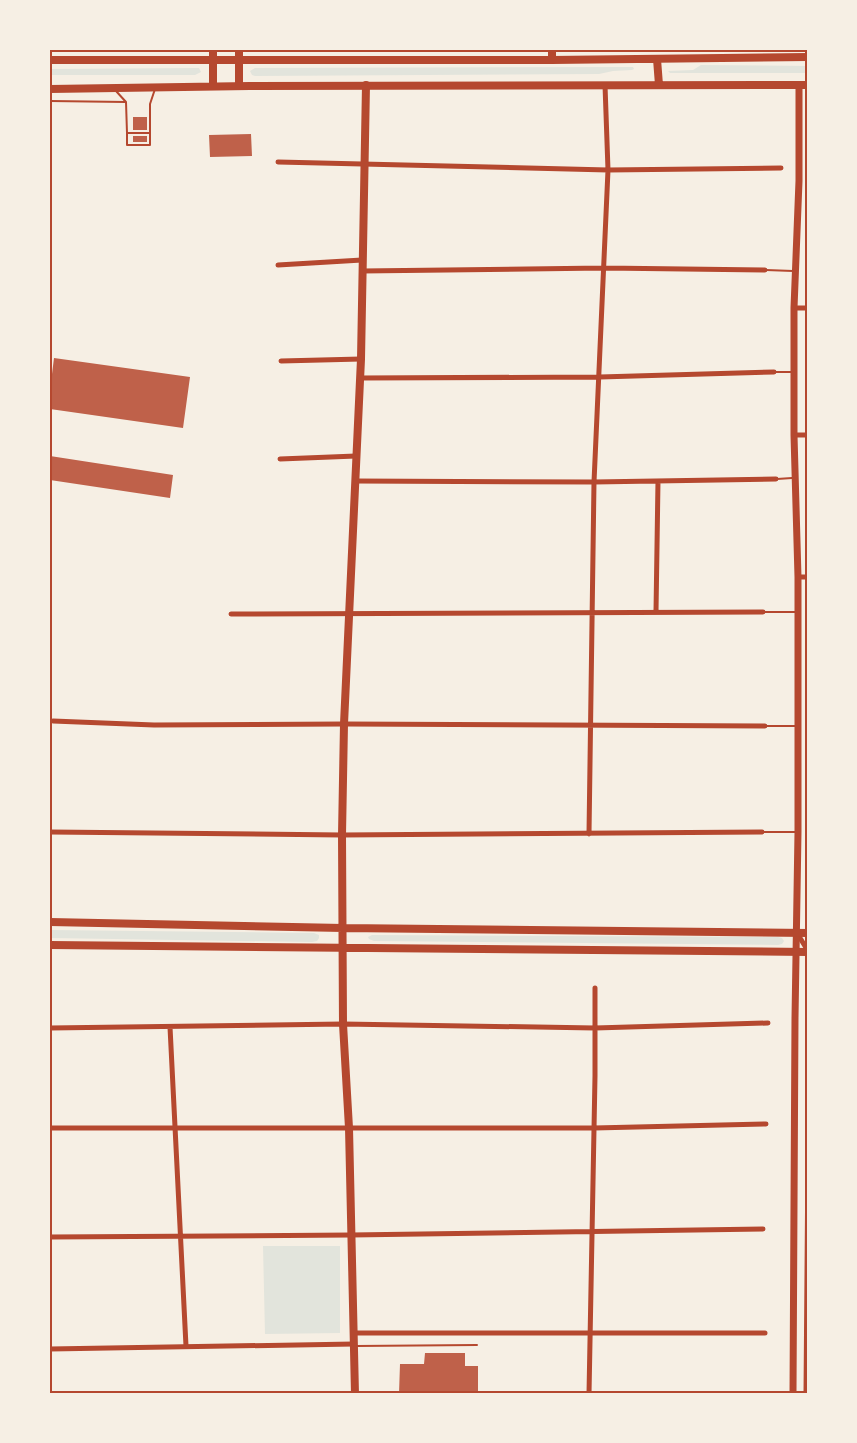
<svg xmlns="http://www.w3.org/2000/svg" width="857" height="1443" viewBox="0 0 857 1443" font-family="'DejaVu Sans',sans-serif">
<style>
.green{fill:#e2e4dc}
.building{fill:#bf614a}
.lines{fill:none;stroke-linecap:round;stroke-linejoin:round}
.service{stroke:#b5482f;stroke-width:2}
.minor{stroke:#b5482f;stroke-width:5}
.tertiary{stroke:#b5482f;stroke-width:7}
.secondary{stroke:#b5482f;stroke-width:8}
.primary{stroke:#b5482f;stroke-width:8}
.neatline{fill:none;stroke:#b5482f;stroke-width:2}
</style>
<rect width="100%" height="100%" fill="#f6efe4"/>
<path class="green" d="M 701,65 L 807,66 L 807,73 L 670,73 L 668,71 L 693,70 Z
M 629,67 L 633,67 L 634,69 L 632,70 L 613,71 L 599,74 L 255,76 L 252,75 L 250,71 L 255,68 Z
M 195,68 L 199,68 L 201,72 L 195,75 L 50,75 L 50,69 Z
M 50,930 L 314,933 L 319,935 L 319,938 L 317,941 L 312,942 L 50,938 Z
M 372,935 L 778,937 L 782,938 L 784,941 L 782,944 L 778,945 L 374,941 L 369,939 L 368,937 Z
M 263,1246 L 340,1246 L 340,1333 L 265,1334 Z"/>
<path class="building" d="M 133,117 L 147,117 L 147,130 L 133,130 Z
M 251,134 L 252,156 L 210,157 L 209,135 Z
M 133,136 L 147,136 L 147,142 L 133,142 Z
M 54,358 L 190,377 L 183,428 L 50,409 L 50,390 Z
M 50,456 L 173,475 L 170,498 L 50,480 Z
M 425,1353 L 465,1353 L 465,1366 L 478,1366 L 478,1394 L 399,1394 L 400,1364 L 424,1364 Z"/>
<g class="lines">
<path class="service" d="M 116,91 L 126,102 L 127,133 L 150,133 L 150,104 L 155,89
M 50,101 L 126,102
M 127,133 L 127,145 L 150,145 L 150,133
M 766,270 L 793,271
M 776,372 L 791,372
M 777,479 L 792,478
M 764,612 L 795,612
M 765,726 L 798,726
M 762,832 L 795,832
M 356,1346 L 477,1345"/>
<path class="minor" d="M 278,162 L 608,170 L 781,168
M 278,265 L 362,260
M 362,271 L 604,268 L 765,270
M 794,308 L 808,308
M 281,361 L 361,359
M 360,378 L 600,377 L 774,372
M 794,435 L 808,435
M 280,459 L 356,456
M 355,481 L 594,482 L 776,479
M 798,577 L 808,577
M 656,612 L 658,481
M 231,614 L 763,612
M 53,721 L 154,725 L 344,724 L 765,726
M 50,832 L 342,835 L 762,832
M 589,834 L 594,482 L 608,170 L 605,85
M 797,933 L 808,951
M 170,1027 L 186,1346
M 50,1028 L 343,1024 L 595,1028 L 768,1023
M 50,1128 L 594,1128 L 766,1124
M 50,1237 L 351,1235 L 763,1229
M 353,1333 L 765,1333
M 50,1349 L 354,1344
M 589,1394 L 595,1076 L 595,988
M 806,1394 L 808,1152"/>
<path class="tertiary" d="M 793,1394 L 795,1018 L 798,832 L 798,577 L 794,435 L 794,308 L 799,181 L 799,85"/>
<path class="secondary" d="M 552,50 L 552,60
M 50,922 L 343,928 L 808,933
M 50,945 L 808,952
M 355,1394 L 349,1128 L 343,1024 L 342,835 L 344,724 L 361,359 L 366,85"/>
<path class="primary" d="M 213,50 L 213,86
M 239,50 L 239,86
M 657,59 L 659,85
M 50,60 L 552,60 L 808,57
M 50,89 L 250,86 L 808,85"/>
</g>
<rect width="857" height="1443" fill="none" stroke="#f6efe4" stroke-width="102"/>
<rect x="51" y="51" width="755" height="1341" class="neatline"/>
</svg>
